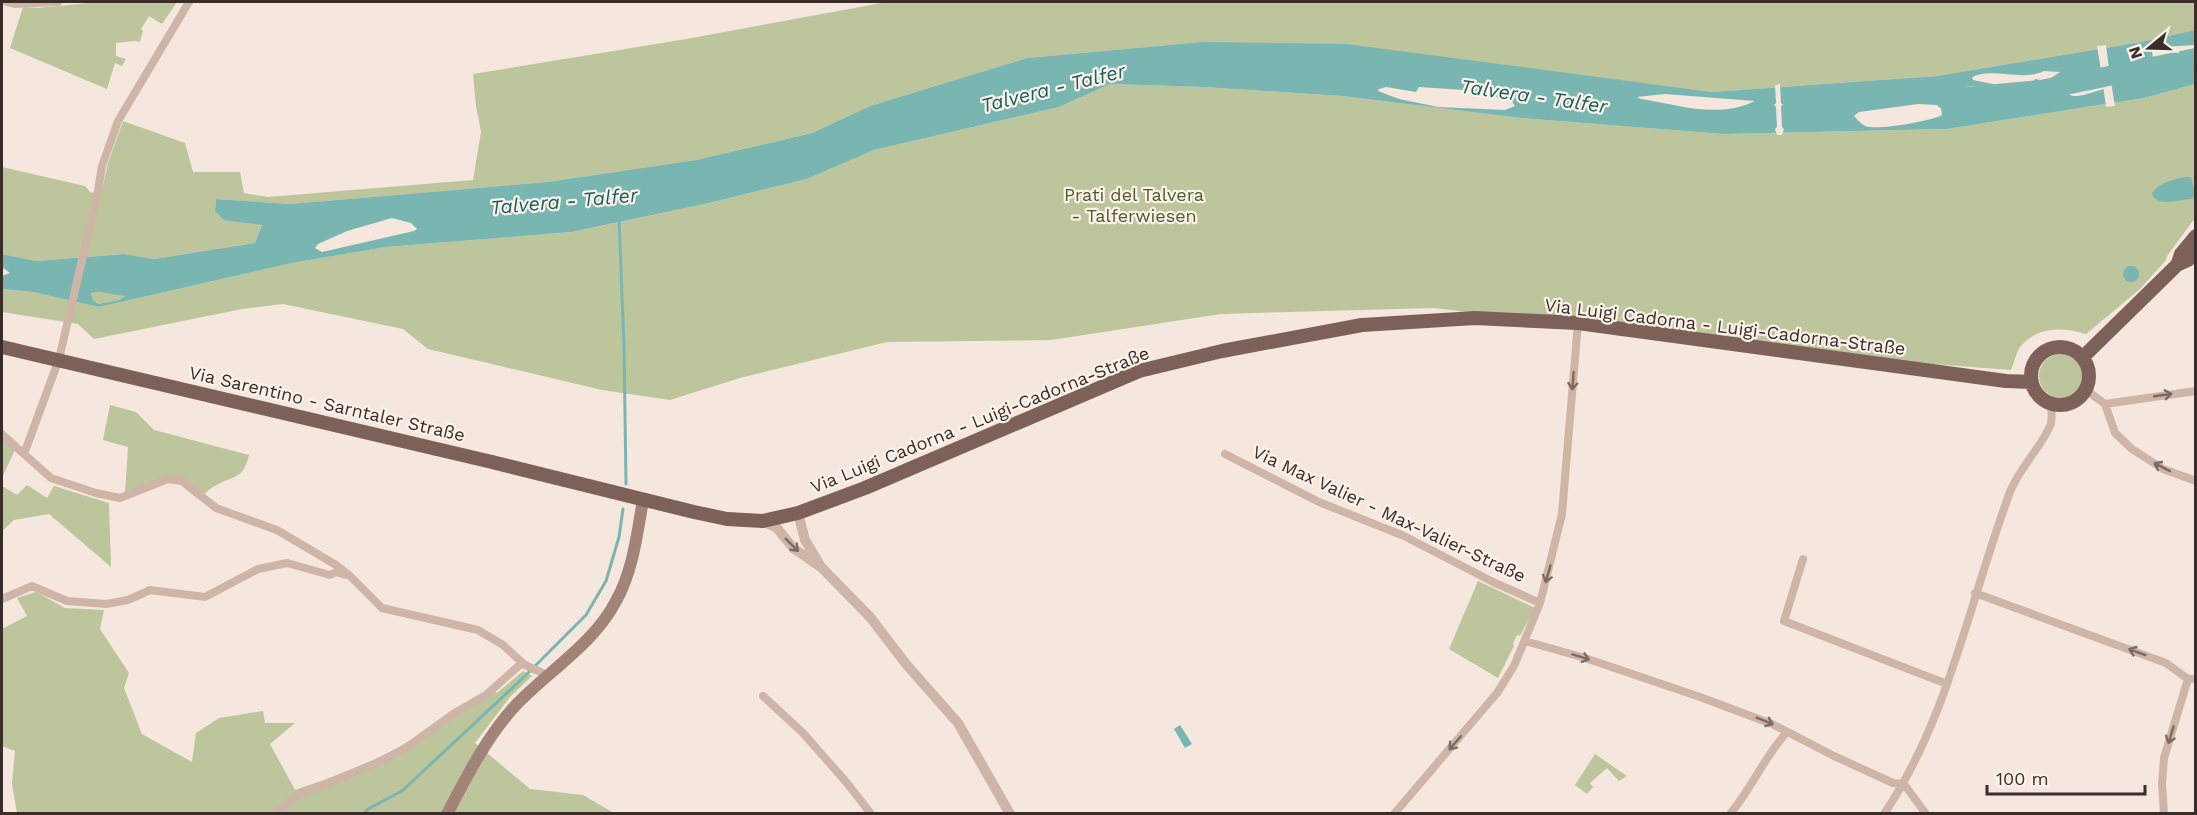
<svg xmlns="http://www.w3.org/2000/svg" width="2197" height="815" viewBox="0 0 2197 815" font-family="'Work Sans',sans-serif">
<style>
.green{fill:#bcc59b}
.water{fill:#79b5b1;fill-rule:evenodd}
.pier{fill:#f5e7dd}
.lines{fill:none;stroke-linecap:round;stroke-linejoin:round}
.stream{stroke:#79b5b1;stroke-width:3}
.river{stroke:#79b5b1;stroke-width:20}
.minor{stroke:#ceb5a8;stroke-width:8}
.tertiary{stroke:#ceb5a8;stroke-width:10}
.secondary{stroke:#a28378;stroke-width:12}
.primary{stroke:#7d6158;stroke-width:14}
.oneway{stroke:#7d6a62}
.labels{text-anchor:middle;stroke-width:4.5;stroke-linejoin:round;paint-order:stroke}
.park-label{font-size:18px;fill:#4e5b2a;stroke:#fbf2ea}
.street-label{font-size:18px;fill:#3a2c28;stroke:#fbf2ea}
.water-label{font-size:20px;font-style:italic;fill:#1a605d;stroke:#fbf2ea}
</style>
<rect width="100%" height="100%" fill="#f5e7dd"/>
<path class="green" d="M 99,2 L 177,2 L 162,24 L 149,16 L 141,29 L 143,31 L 140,42 L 135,41 L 116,43 L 116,56 L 126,59 L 122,66 L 115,63 L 107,89 L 10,48 L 23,7 L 37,8 Z
M 887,2 L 2195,2 L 2195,30 L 2141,42 L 1937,76 L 1712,92 L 1531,69 L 1201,42 L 1027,58 L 870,106 L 812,133 L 696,160 L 547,182 L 290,204 L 216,199 L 215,211 L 262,224 L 255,243 L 154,259 L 123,254 L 36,261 L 2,254 L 2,167 L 85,186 L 90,192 L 101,194 L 108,163 L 123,121 L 185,143 L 193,172 L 240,172 L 244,193 L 268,197 L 473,180 L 481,132 L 476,106 L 473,74 L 686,39 Z
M 1110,84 L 1204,87 L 1342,96 L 1521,118 L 1723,134 L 1947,129 L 2144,98 L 2195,84 L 2195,218 L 2167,256 L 2166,260 L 2140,289 L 2086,334 C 2062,327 2038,326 2020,347 C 2016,353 2014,363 2011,370 L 1853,358 L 1434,308 L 1221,314 L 1051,340 L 887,342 L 740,378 L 670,400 L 602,390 L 428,349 L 403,329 L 283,304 L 242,309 L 94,339 L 78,324 L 2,312 L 2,289 L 33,292 L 99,307 L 292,263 L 386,247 L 573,232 L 709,203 L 807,179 L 874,150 L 1059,107 Z
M 99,292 L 126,295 L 119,300 L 98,304 L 93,300 L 91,293 Z
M2039 376a22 22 0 1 1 44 0a22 22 0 1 1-44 0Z
M 110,405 L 136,412 L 154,430 L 249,455 C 243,481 232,475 213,487 C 209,489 205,494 202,497 L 182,481 L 168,479 L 125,493 L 128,447 L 103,440 Z
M 2,429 L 18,443 L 2,478 Z
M 27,485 L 47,498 L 54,486 L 109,503 L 111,567 L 49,514 L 14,520 L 2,531 L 2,486 L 17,495 Z
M 1478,581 L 1535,608 L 1520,636 L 1517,635 L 1513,644 L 1514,646 L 1498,678 L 1449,649 Z
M 36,592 L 65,608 L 104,610 L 100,629 L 129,673 L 124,688 L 142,734 L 192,762 L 196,733 L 219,718 L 263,711 L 265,723 L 295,723 L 270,744 L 295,790 C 326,779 359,769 389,753 C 424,733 456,708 491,689 L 497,693 L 523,671 L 532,676 L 510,697 L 475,743 L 530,789 L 583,795 L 614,813 L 17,813 L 12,784 L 15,751 L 2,746 L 2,629 L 27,616 L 17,598 Z
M 1595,754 L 1627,776 L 1619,781 L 1607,768 L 1590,783 L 1593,787 L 1587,794 L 1575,785 Z"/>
<path class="water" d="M 2195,30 L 2195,45 L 2162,47 L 2152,51 L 2153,60 L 2158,61 L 2195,56 L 2195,84 L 2144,98 L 1947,129 L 1723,134 L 1521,118 L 1342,96 L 1204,87 L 1110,84 L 1059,107 L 874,150 L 807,179 L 709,203 L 572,232 L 386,247 L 292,263 L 99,307 L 33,292 L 2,289 L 2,276 L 10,273 L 2,267 L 2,254 L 36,261 L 124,254 L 154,259 L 255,243 L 262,225 L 224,220 L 215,211 L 216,199 L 290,204 L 547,182 L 696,160 L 812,133 L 870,106 L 1027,58 L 1201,42 L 1346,44 L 1712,92 L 1937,76 L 2141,42 ZM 2044,71 L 2060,72 L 2047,81 L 2035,79 L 2030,91 C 2015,101 1994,100 1976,100 L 1963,88 C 1974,84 1986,89 1998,85 L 1973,80 L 1972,77 C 1994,67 2022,82 2044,71 ZM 2096,74 L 2120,74 L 2127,78 C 2120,84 2084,97 2074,96 C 2071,96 2068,93 2065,92 L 2064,88 C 2071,78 2084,75 2096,74 ZM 1386,87 L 1416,92 L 1419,87 L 1464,90 L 1511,100 L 1515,106 L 1505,110 L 1438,107 L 1399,99 L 1378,91 L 1379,89 ZM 1665,94 L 1755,101 C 1718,119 1679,105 1641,99 L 1637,97 ZM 1918,104 L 1937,105 L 1941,108 L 1942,115 C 1932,121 1875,131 1865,126 C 1861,124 1857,119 1854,116 L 1859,112 ZM 392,218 L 411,223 L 417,229 L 414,231 L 322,252 L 315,248 L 318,244 L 347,231 ZM 99,292 L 125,296 L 119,300 L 98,304 L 93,300 L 91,293 Z
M 2186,177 L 2191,177 L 2195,194 L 2192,199 C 2178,199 2164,207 2153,197 L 2152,193 C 2159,183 2174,179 2186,177 Z
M2123 274a8 8 0 1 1 16 0a8 8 0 1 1-16 0Z
M 1180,725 L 1192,744 L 1185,748 L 1174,729 Z"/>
<path class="pier" d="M 2106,45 L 2110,77 L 2102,77 L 2097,46 Z
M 2111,82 L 2115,106 L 2106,107 L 2103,85 Z
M 1780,84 L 1781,103 L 1783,105 L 1781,106 L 1782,127 L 1784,129 L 1782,135 L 1777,135 L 1775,129 L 1777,127 L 1776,107 L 1774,105 L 1776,103 L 1775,85 Z"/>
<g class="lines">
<path class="stream" d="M 619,219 L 624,346 L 626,484
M 364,814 L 368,809 L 402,791 L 524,677 L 586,615 L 606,581 L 619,537 L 623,509"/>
<path class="river" d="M 1945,99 L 2041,90 L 2196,58"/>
<path class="minor" d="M 7,2 L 16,4 L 58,2
M 189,2 L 118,121 L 102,166 L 97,196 L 59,359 L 24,454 L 51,478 L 96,493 L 120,498 L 168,479 L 182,481 L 216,508 L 277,530 L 336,565 L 349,575 L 382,608 L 478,630 L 503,645 L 525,665 L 547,675
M 2086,390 L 2105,404 L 2115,433 L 2132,449 L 2163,469 L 2196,481
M 2105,404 L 2196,391
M 2,435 L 24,454
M 1225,454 L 1319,502 L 1404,536 L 1493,582 L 1540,603
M 1803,559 L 1784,621 L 1947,684
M 1975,593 L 2166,663 L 2188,679 L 2196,679
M 2,599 L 32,586 L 67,601 L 106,604 L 128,600 L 150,590 L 205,597 L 258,569 L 287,563 L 330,575 L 336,572 L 346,575
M 1525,641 L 1585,658 L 1700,697 L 1772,724 L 1834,756 L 1893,783 L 1904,784
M 763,696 L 803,733 L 847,783 L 871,814
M 1904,784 L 1926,814
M 275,814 L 294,797 L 374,764 L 406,748 L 453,714 L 486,695 L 522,663
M 1394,814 L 1497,693 L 1514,666 L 1540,603 L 1562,514 L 1578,323
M 1730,814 C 1752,788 1764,757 1787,732
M 1884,814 C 1949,718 1970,599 2010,492 C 2019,468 2040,449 2050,426 C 2053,420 2051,411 2051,404
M 2164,814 L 2162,783 L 2164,758 L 2188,679"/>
<path class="tertiary" d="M 798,513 L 805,540 L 820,565
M 763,521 L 777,528 L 793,548 L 822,568 L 870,617 L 906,664 L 958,723 L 1010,814"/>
<path class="secondary" d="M 447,814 C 467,776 486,738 515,706 C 548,671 594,644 616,601 C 633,571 637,534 643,500"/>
<path class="primary" d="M 2178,263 L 2181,254 L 2196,236
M 2,347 L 492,462 L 694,512 L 727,519 L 763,521 L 798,513 L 865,488 L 1139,371 L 1222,351 L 1362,325 L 1475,318 L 1578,323 L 2006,381 L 2032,382
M2031 376a29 29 0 1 1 58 0a29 29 0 1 1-58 0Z
M 2083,357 L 2177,265 L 2188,260 L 2196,252"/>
</g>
<defs><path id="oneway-shaft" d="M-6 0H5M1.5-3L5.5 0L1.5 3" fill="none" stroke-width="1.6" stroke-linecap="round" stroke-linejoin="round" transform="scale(1.5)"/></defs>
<g class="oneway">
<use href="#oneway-shaft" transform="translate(1573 381) rotate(94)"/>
<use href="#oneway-shaft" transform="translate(2163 395) rotate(-8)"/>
<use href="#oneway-shaft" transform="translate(2162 467) rotate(-153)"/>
<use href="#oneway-shaft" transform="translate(792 545) rotate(45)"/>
<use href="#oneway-shaft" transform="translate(1548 574) rotate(106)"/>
<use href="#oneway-shaft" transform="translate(2137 652) rotate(-160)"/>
<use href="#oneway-shaft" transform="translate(1581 657) rotate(17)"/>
<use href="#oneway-shaft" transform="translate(1765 721) rotate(22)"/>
<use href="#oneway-shaft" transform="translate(2171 735) rotate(107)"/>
<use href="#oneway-shaft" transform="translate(1455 743) rotate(131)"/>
</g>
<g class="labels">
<g class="park-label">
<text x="1134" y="201">Prati del Talvera<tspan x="1134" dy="21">- Talferwiesen</tspan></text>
</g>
<g class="street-label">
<text transform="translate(1725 327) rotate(7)" y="6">Via Luigi Cadorna - Luigi-Cadorna-Straße</text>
<text transform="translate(327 404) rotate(13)" y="6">Via Sarentino - Sarntaler Straße</text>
<text transform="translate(980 420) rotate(-22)" y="6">Via Luigi Cadorna - Luigi-Cadorna-Straße</text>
<text transform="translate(1389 514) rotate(25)" y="6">Via Max Valier - Max-Valier-Straße</text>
</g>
<g class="water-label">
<text transform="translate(1053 88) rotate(-14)" y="7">Talvera - Talfer</text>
<text transform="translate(1534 96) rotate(8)" y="7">Talvera - Talfer</text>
<text transform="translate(564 201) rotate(-5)" y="7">Talvera - Talfer</text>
</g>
</g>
<rect width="2197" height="815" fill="none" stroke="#3a2c28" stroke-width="6"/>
<g transform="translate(2149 48) rotate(251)" stroke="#fbf2ea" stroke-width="4.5" paint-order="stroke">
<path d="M0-4.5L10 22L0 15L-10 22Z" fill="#3a2c28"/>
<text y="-9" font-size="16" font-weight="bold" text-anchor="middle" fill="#3a2c28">N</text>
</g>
<path d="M1987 785v9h158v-9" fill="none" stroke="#3a2c28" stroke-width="3"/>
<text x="1996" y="785" font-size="18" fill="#3a2c28" stroke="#fbf2ea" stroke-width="4.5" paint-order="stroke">100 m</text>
</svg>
